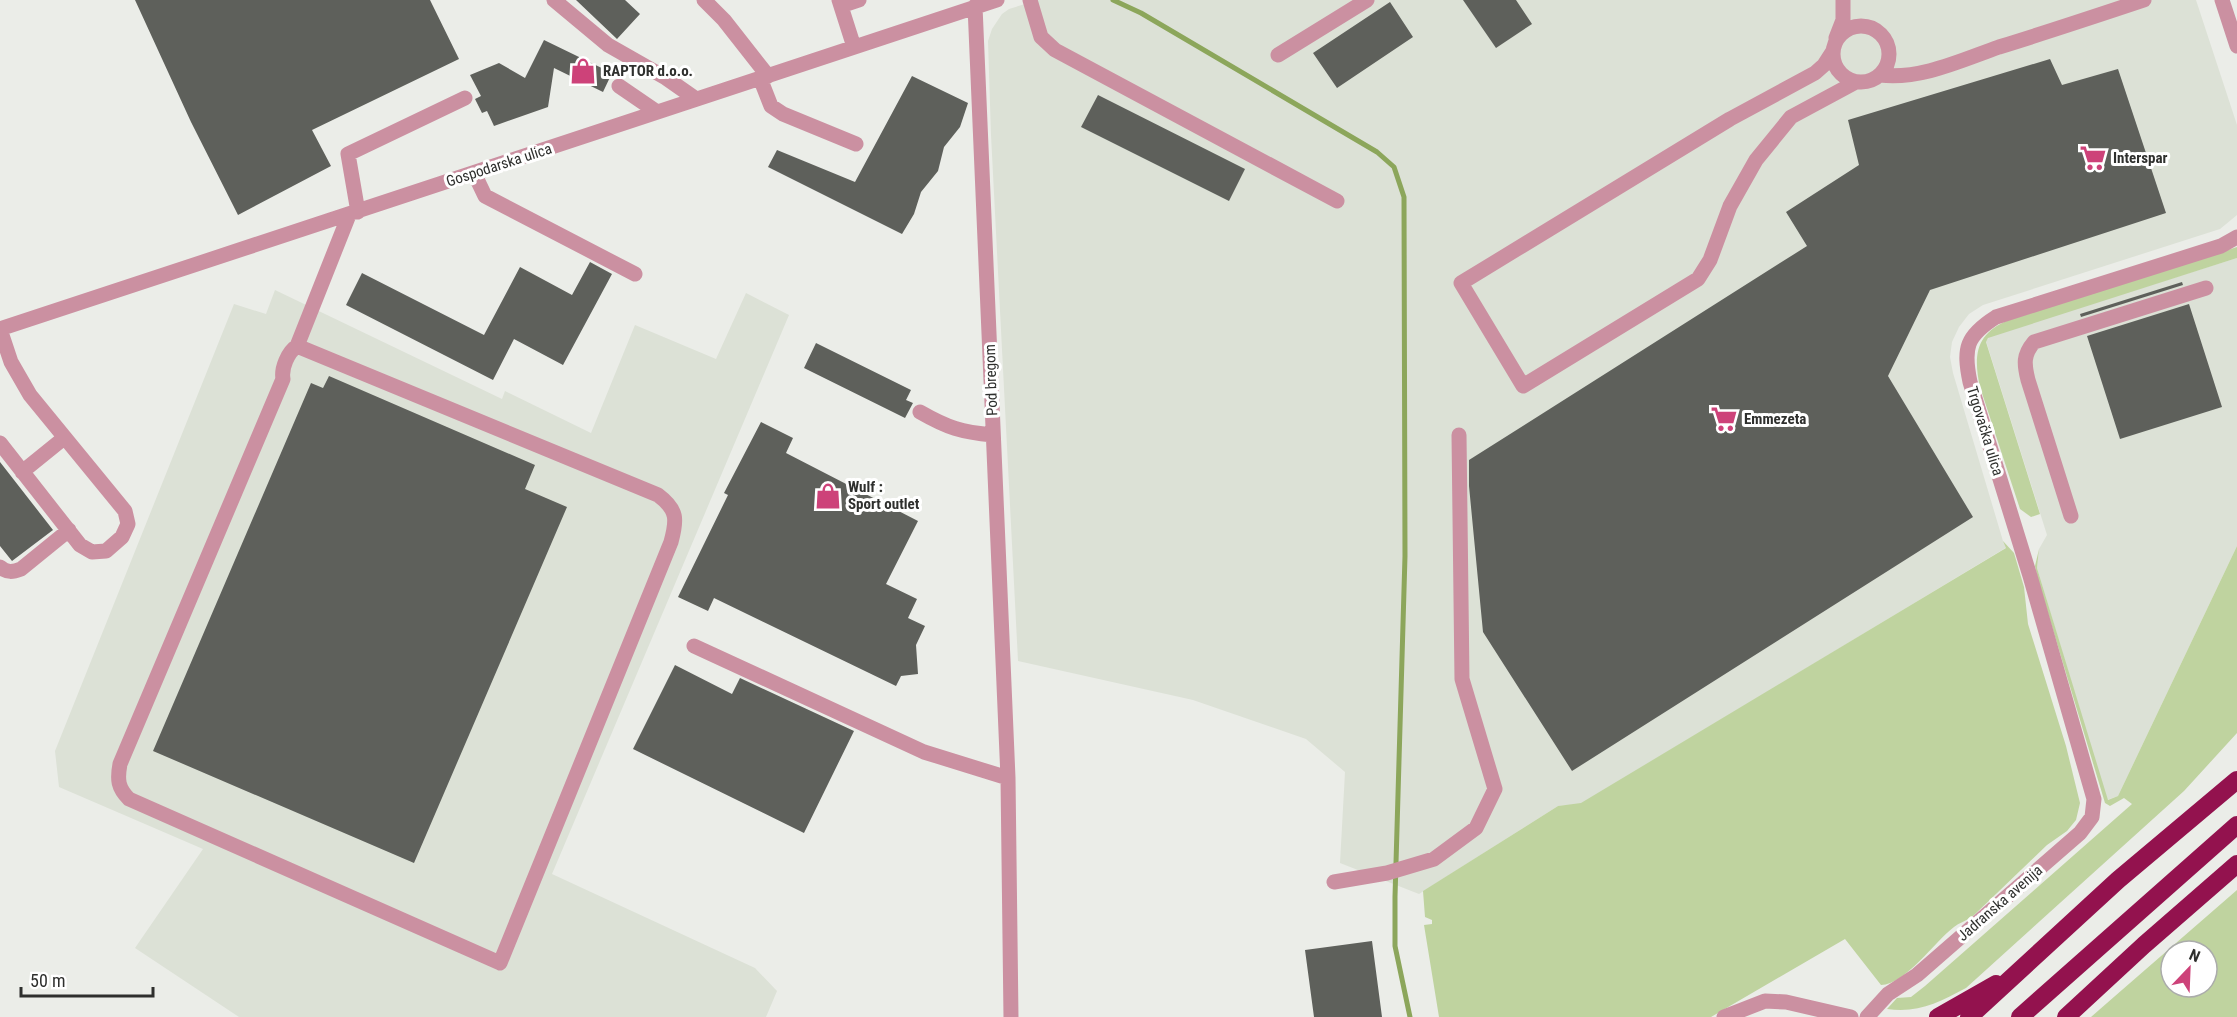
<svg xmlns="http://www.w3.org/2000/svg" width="2237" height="1017" viewBox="0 0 2237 1017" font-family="'Roboto Condensed',sans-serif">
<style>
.built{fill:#dce1d6}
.green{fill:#bfd39f;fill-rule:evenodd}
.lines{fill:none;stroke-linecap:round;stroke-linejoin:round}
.stream{stroke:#8ca65b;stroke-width:5}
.building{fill:#5e605b}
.minor{stroke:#cb90a1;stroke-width:15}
.highway{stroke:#93124e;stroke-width:18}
.labels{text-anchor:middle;stroke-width:6;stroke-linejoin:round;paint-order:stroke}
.poi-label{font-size:15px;font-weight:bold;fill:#2e2f2d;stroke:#fff;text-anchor:start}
.street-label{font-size:15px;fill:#2e2f2d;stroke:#fff}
</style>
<rect width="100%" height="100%" fill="#ebede8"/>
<path class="built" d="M 1038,0 L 2196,0 L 2237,125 L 2237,215 L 2220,229 L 1983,305 L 1969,314 L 1959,327 L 1952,342 L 1950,357 L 1953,373 L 2003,541 L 2007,547 L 1581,804 L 1558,806 L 1419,894 L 1340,863 L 1345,772 L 1306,739 L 1193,700 L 1018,661 L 991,135 L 988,41 L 992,29 L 1002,14 L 1009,9 Z
M 2237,258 L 2237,546 L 2118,796 L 2107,800 L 2037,568 L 2039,549 L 2047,535 L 1986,341 L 1991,335 Z
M 275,290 L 502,399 L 505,391 L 591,433 L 635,325 L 716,359 L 746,293 L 789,315 L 552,874 L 755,968 L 777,991 L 766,1017 L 239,1017 L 135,948 L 203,849 L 59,787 L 55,751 L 234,304 L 266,314 Z"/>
<path class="green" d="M 2237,247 L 2237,258 L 1988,338 L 1986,342 L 2040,514 L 2031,517 L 2020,509 L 1980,387 C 1973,355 1976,333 2009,320 Z
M 2003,541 L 2014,553 L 2024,587 L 2028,624 L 2066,746 L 2080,803 L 2076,820 L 2067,831 L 2047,845 L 1971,918 C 1965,921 1959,923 1954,927 C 1935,941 1905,985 1881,985 L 1845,939 L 1711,1017 L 1439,1017 L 1424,925 L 1432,924 L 1432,920 L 1425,917 L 1423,891 L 1558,806 L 1581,803 L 2006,548 Z
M 2237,546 L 2237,733 L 2184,791 L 1966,988 C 1938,1003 1919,1013 1887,1009 L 1897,998 L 1911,997 L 1925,986 L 2132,804 L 2124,798 L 2110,806 L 2105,803 L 2038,580 L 2035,566 L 2039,549 L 2037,568 L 2108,800 L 2118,796 Z
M 2237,890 L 2237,1017 L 2091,1017 L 2107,1003 ZM 2171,951 L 2207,951 L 2207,987 L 2171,987 Z"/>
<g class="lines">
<path class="stream" d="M 1113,0 L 1141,13 L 1377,152 L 1394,167 L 1404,197 L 1405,556 L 1395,897 L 1395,946 L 1410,1017"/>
</g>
<path class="building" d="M 135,0 L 430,0 L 459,59 L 312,130 L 331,166 L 238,215 L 191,122 Z
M 576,0 L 625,0 L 640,14 L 617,39 Z
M 1463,0 L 1516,0 L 1532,24 L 1496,48 Z
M 1390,2 L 1413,37 L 1337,88 L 1313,53 Z
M 544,40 L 612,73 L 603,92 L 554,68 L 548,107 L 494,126 L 487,111 L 482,113 L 475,99 L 481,96 L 470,75 L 499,63 L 525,78 Z
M 2050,59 L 2062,85 L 2118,69 L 2166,213 L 1930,290 L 1888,376 L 1973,517 L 1572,771 L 1483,632 L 1469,486 L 1469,460 L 1807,246 L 1786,212 L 1859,165 L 1848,120 Z
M 912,76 L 968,103 L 960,127 L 944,147 L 938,171 L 921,192 L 914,214 L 902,234 L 768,167 L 777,150 L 855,182 Z
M 1098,95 L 1245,169 L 1229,201 L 1081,127 Z
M 590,262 L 612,274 L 563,365 L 514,339 L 493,380 L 346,305 L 362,273 L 484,335 L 520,267 L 572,295 Z
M 2182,282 L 2183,285 L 2081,317 L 2080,314 Z
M 2189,304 L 2222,407 L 2120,439 L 2087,336 Z
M 816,343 L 911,390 L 906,400 L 913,403 L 905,418 L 804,368 Z
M 329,376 L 535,465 L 525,489 L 567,507 L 414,863 L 153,751 L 311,383 L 323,388 Z
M 761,422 L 793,438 L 786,453 L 918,521 L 886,584 L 917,599 L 908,618 L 925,626 L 916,645 L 918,674 L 901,676 L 896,686 L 714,598 L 708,611 L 678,597 L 728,495 L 724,493 Z
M 0,462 L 53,530 L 12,561 L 0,546 Z
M 675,665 L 732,694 L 740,678 L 854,731 L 804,833 L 633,749 Z
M 1372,941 L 1382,1017 L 1314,1017 L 1305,950 Z"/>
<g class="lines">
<path class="minor" d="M 554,0 L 608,45 L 666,78 L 696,99
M 704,0 L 724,20 L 768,76
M 839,0 L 854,47
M 1030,0 L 1041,37 L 1055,50 L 1337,201
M 2222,0 L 2237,46
M 841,6 L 859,0
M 975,6 L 1008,778 L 1011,1017
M1833 54a28 28 0 1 1 56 0a28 28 0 1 1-56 0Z
M 1836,38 L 1843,20 L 1843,0
M 1833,51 L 1824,65 L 1815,73 L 1730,119 L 1461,283 L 1523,386 L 1698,279 L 1710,260 L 1730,206 L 1756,160 L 1791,117 L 1856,82
M 1278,55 L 1367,0
M 1880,75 C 1920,80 1962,60 1999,47 C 2048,32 2096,16 2144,0
M 760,78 L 771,106 L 783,114 L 856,144
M 619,86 L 657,112
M 474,173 L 485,196 L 635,274
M 358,212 L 348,154 L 465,98
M 0,329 L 997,0
M 297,346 L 658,495 C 678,510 677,520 671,542 L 500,963 L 129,799 C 118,788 117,780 120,764 L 283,379 C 281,368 288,352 297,346 L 349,215
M 920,412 C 948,428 961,432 993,435
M 0,443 L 80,545 L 92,552 L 106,551 L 122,537 L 128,524 L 125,511 L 30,395 L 11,362 L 0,329
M 22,472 L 64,438
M 2071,516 L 2028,380 C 2024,364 2023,355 2034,342 L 2206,288
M 0,567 C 7,573 13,572 21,569 L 69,530
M 694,646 L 924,752 L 1008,778
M 1334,882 L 1387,873 L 1434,859 L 1476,828 L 1495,789 L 1462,679 L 1459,435
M 1724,1017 L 1765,1001 L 1786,1002 L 1851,1017
M 1867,1017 L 1888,994 L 1917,975 L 2080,833 L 2092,817 L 2094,799 L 2030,576 L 1970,382 C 1963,348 1966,336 1996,317 L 2221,246 L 2237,237"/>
<path class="highway" d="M 1938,1017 L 1996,984
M 1969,1017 L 2118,880 L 2237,780
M 2020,1017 L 2237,825
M 2066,1017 L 2144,945 L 2237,864"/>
</g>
<defs>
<g id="shop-bare" transform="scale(2.07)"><path d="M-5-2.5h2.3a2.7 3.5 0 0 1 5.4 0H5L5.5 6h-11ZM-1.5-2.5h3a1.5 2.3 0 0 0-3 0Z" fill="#cd4279" stroke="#fff" stroke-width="2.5" paint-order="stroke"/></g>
<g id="supermarket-bare" transform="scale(2.07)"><path d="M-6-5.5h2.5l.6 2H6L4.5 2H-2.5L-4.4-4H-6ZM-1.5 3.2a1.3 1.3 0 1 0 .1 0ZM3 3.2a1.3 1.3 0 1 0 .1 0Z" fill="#cd4279" stroke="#fff" stroke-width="2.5" paint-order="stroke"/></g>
</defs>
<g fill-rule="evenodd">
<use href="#shop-bare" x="583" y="71"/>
<use href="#supermarket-bare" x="2093" y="158"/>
<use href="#supermarket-bare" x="1724" y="419"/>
<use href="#shop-bare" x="828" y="496"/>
</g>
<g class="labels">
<g class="poi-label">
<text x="603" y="76">RAPTOR d.o.o.</text>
<text x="2113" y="163">Interspar</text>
<text x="1744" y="424">Emmezeta</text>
<text x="848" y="492">Wulf :<tspan x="848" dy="17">Sport outlet</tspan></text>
</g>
<g class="street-label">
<text transform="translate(499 165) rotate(-18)" y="5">Gospodarska ulica</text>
<text transform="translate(991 380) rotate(-92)" y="5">Pod bregom</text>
<text transform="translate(1985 431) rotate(73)" y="5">Trgovačka ulica</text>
<text transform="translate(2000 903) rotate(-41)" y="5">Jadranska avenija</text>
</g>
</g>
<g transform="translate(2189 969) rotate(23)"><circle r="28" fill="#ffffff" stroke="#abacab" stroke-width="1.5"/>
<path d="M0-4.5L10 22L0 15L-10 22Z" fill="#cd4279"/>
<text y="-9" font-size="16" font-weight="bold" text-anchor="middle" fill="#2e2f2d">N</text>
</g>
<path d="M21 987v9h132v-9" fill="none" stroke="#2e2f2d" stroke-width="3"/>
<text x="30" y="987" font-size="18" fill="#2e2f2d" stroke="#ffffff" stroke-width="4.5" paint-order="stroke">50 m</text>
</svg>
